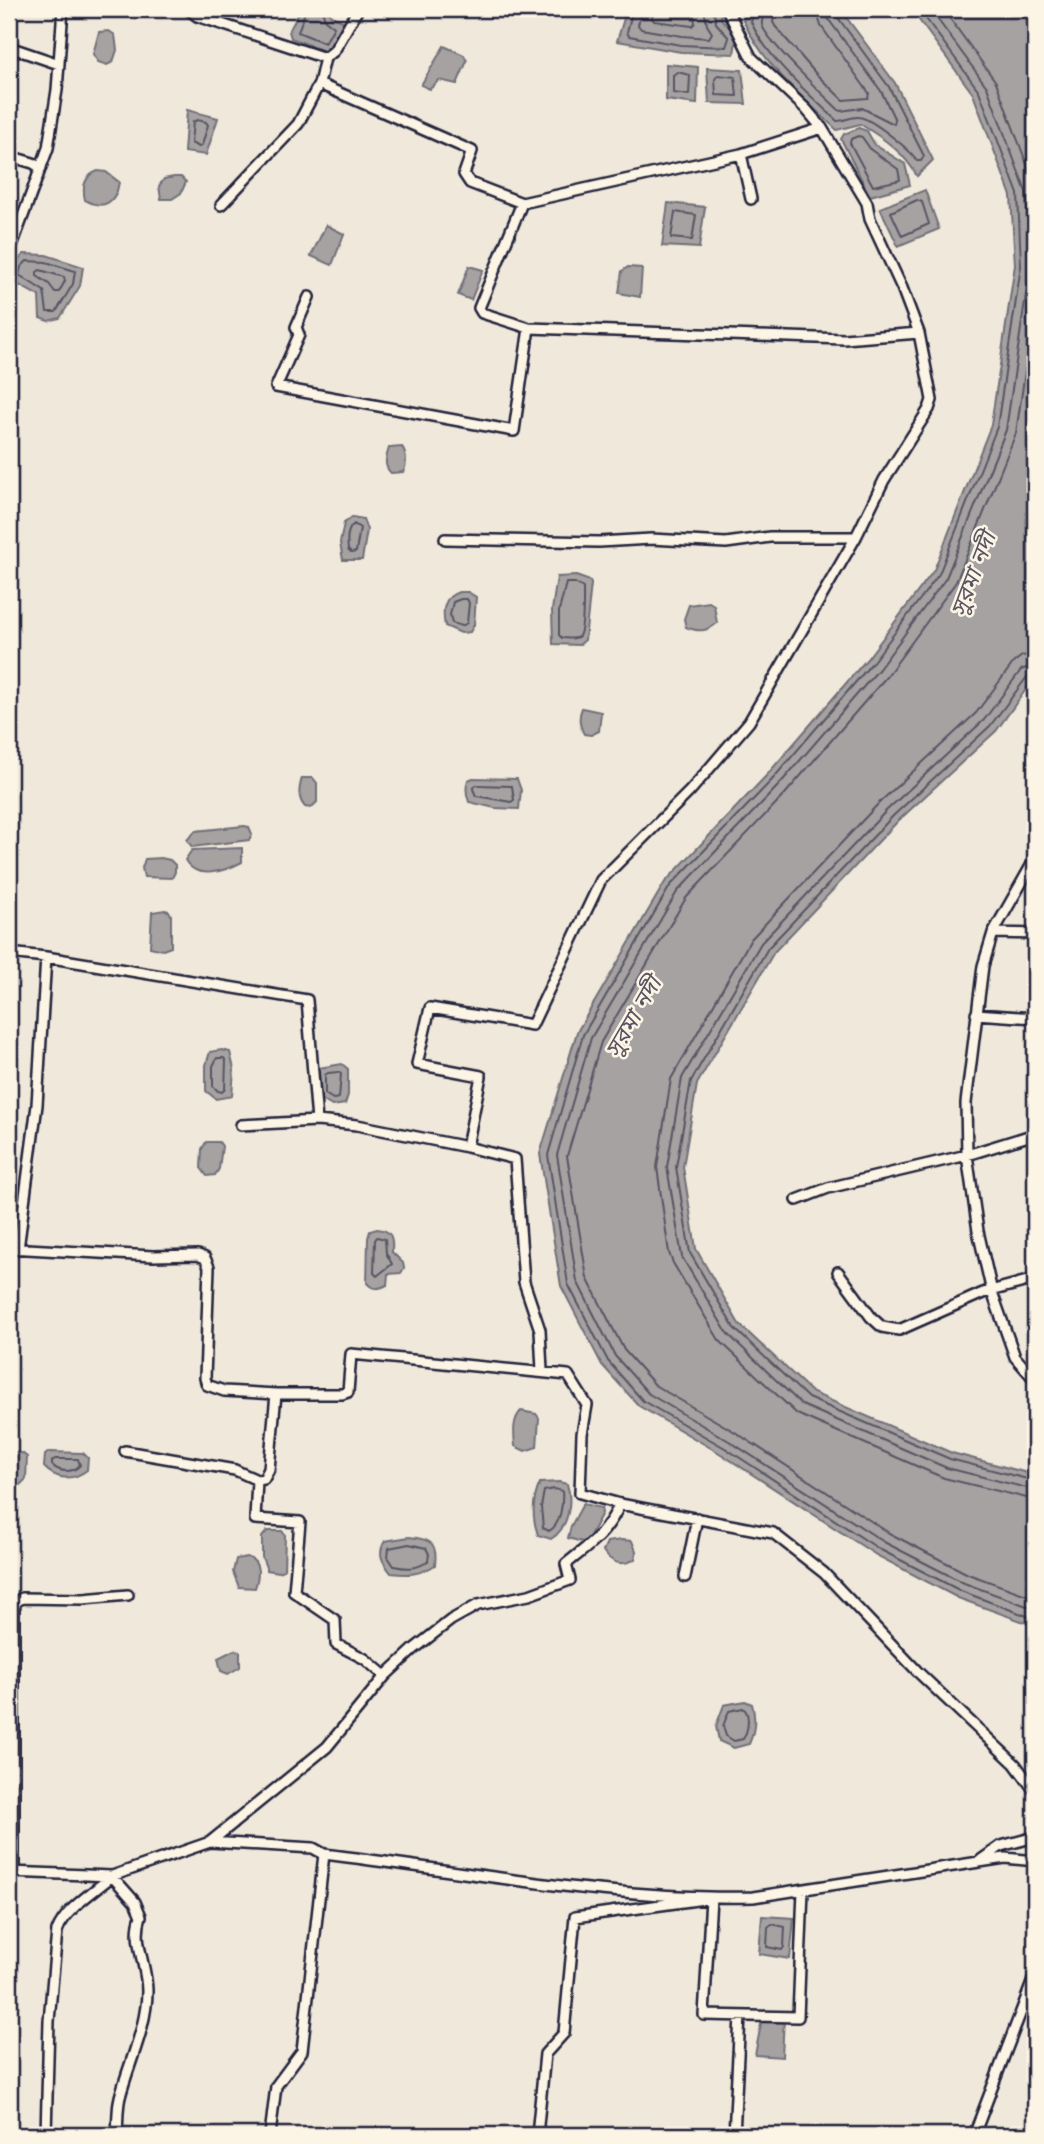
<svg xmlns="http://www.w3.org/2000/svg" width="1044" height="2144" viewBox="0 0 1044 2144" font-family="Mali,'Noto Sans Bengali',sans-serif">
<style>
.water{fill:#a6a2a2;stroke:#716f79;stroke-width:2}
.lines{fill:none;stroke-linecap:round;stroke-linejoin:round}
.shore{stroke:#575564;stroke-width:2}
.minor-casing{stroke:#22223b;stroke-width:14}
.minor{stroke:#fcf5e5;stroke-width:9}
.labels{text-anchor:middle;stroke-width:5;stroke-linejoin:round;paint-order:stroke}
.water-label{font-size:23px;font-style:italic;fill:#575564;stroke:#fcf5e5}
</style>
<rect width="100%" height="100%" fill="#efe8db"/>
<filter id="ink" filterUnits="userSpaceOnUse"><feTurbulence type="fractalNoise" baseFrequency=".0143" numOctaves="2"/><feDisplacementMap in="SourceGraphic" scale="14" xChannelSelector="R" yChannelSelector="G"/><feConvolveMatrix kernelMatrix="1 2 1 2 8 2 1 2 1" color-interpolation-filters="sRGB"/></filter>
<g filter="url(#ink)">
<path class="water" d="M 301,9 L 328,9 L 331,16 L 345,22 L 330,53 L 291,38 L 289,31 Z
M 627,9 L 719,9 L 722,20 L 737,35 L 734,54 L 681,52 L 617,41 Z
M 751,9 L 840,9 L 895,83 L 933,160 L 917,176 C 904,152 883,138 860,124 L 837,130 C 802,97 763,64 743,20 Z
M 911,9 L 1035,9 L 1035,677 L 996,731 L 898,821 L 774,952 L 697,1084 L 683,1167 L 696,1249 L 739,1324 L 813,1393 L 952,1453 L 1035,1475 L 1035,1626 L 958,1598 L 876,1555 L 721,1454 L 639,1406 L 602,1365 L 561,1286 L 540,1154 L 577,1032 L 665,882 L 766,776 L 867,659 L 934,570 L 991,425 L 1015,265 L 1011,196 L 973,94 Z
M 109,31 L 115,35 L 117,50 L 113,62 L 107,65 L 98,62 L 93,54 L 99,32 Z
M 444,46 L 464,55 L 467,61 L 457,84 L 439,80 L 430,89 L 421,85 Z
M 666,64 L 698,67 L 697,104 L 666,100 Z
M 707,68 L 742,70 L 746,104 L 709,103 Z
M 187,110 L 218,118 L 206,155 L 184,152 Z
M 859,128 L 867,131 L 875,145 L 905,164 L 910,185 L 870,196 L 841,139 L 844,134 Z
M 98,171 L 106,172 L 119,182 C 116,202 104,211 85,200 C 82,187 84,176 98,171 Z
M 174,177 L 181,177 L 186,182 L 181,193 L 172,199 L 161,199 L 159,186 L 164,179 Z
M 925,190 L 939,229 L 898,246 L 880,208 Z
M 668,203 L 705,207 L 699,248 L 662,246 Z
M 326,225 L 344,234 L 332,265 L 311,256 Z
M 24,254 L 46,255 L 83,267 L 80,286 L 60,318 L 48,321 L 40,318 L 39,296 L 17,284 L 10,275 L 15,263 Z
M 469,266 L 483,270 L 471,300 L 458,295 Z
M 628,267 L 642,268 L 640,297 L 619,293 L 622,271 Z
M 402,447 C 407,453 407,466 403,472 L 391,473 C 383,466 386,457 389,448 Z
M 352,517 L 363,519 L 367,530 L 362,560 L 343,560 L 340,543 L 344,523 Z
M 576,576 L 590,581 L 591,584 L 585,640 L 579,645 L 553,644 L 552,610 L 557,577 Z
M 459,592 L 468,592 L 476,597 L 474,625 L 470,632 L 461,633 L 445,626 C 442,610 443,597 459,592 Z
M 709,602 L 714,605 L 717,623 C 707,632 698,632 686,627 L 684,619 L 689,605 Z
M 582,708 L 601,712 L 599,731 L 591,735 L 584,734 C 579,725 578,717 582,708 Z
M 302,778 L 313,778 L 317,783 L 317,802 L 311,808 L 305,807 C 297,798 299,788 302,778 Z
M 473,778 L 517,779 L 521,790 L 519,809 L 495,808 L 469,802 C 466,794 465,788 468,780 Z
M 244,826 L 249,827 L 252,834 L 249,840 L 192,847 L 187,840 L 195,831 Z
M 242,848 L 242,862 C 225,871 197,881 185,860 L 192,850 Z
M 161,858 L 170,860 L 175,865 L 175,872 L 172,878 L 144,877 L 142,868 L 145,859 Z
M 165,910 L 169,911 L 171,915 L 171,947 L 163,950 L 150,947 L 152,912 Z
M 222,1050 L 230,1052 L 234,1069 L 232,1096 L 216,1099 L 206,1091 L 206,1065 L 210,1052 Z
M 342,1064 L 348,1069 L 348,1095 L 345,1104 L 332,1106 L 320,1099 L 318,1068 Z
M 206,1142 L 219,1142 L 222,1146 L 219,1169 L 215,1175 L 207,1176 L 201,1168 L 202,1149 Z
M 377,1229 C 392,1230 393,1238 392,1252 L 403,1263 L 404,1268 L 401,1273 L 388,1274 L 387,1285 C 379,1289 373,1290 367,1283 L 368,1238 L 370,1231 Z
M 521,1411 L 536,1414 L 539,1418 L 537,1447 L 525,1451 L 515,1446 C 514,1434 512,1420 521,1411 Z
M 9,1452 L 22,1453 L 27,1457 L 26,1479 L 19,1486 L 9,1485 Z
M 49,1452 L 83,1453 L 88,1458 L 87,1470 C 73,1481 56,1480 44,1467 L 45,1455 Z
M 559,1482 L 567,1484 C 573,1502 568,1529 551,1539 L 538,1535 C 532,1518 532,1500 540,1483 Z
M 583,1504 L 601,1508 L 602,1513 L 586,1543 L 568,1538 L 571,1526 Z
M 267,1531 L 282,1531 L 285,1535 L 284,1570 L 279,1572 L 267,1570 L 262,1557 L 262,1537 Z
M 409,1537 C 430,1539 438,1542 435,1565 C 420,1575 408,1575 391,1573 C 382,1561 377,1554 385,1541 Z
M 622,1540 L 632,1541 L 636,1551 L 635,1559 C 622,1567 611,1563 603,1551 L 607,1542 Z
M 247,1557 C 261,1561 259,1576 255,1588 L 239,1587 L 233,1572 L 236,1559 Z
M 234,1650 L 240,1652 L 240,1667 L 228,1674 L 221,1671 L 218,1658 Z
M 745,1701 L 752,1704 C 756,1718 755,1731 749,1744 L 734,1748 L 719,1741 L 716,1726 L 724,1705 Z
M 762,1916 L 794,1918 L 790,1959 L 759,1954 Z
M 784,2018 L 782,2057 L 755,2055 L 762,2019 Z"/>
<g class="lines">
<path class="shore" d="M 306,9 L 298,32 L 325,43 L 334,27 L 325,20 L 322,9
M 633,9 L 627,32 L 629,36 L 681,45 L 726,47 L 729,38 L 716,23 L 713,9
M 642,9 L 638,25 L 641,29 L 682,36 L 709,38 L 712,33 L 707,25 L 704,9
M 652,9 L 652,18 L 654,21 L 692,26 L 695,23 L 693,9
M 756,9 L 751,22 C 767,58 808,93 837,121 C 844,121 852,116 859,117 C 871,118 911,150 917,161 L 921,161 L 924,156 L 889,87 L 836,15 L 835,9
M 765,9 C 764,14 761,20 762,25 C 766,40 825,97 840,111 L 862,108 L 894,124 L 895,120 L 881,91 L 829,20 L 826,9
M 775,9 L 773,22 L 775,26 L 817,75 L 843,100 L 868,98 L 869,93 L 821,26 L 816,9
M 919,9 L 979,91 L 1018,194 L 1021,266 L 997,427 L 939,574 L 872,663 L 771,781 L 670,886 L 583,1035 L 548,1155 L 568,1284 L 608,1361 L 643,1401 L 725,1448 L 879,1549 L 961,1591 L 1035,1619
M 930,9 L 987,87 L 1026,192 L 1030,267 L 1006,430 L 946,578 L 879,669 L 778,786 L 677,892 L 591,1038 L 557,1155 L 577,1281 L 615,1356 L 649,1394 L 729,1441 L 884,1542 L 964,1583 L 1035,1609
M 943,9 L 996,82 L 1035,186
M 677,72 L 690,75 L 689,95 L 673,93 L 673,75 Z
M 718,75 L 735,77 L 737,96 L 716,95 L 715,79 Z
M 197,120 L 206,122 L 208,125 L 202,145 L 199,147 L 191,143 L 193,122 Z
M 858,136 L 862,137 L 871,150 L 898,169 L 900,180 L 873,186 L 850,143 L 851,139 Z
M 917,200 L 922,202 L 929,224 L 902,236 L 891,212 Z
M 675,212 L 696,215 L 692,240 L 671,238 Z
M 27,261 L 46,262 L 75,271 L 73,284 L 56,312 L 47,312 L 44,291 L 19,275 L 21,267 Z
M 40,270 L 64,277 L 65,281 L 59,292 L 55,292 L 49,284 L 37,276 L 37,272 Z
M 1035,304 L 1016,433 L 956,582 L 887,676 L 785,794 L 686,898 L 601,1042 L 567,1156 L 587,1278 L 624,1350 L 656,1386 L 735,1432 L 889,1533 L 968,1574 L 1035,1598
M 354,524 L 360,528 L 356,552 L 351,553 L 348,550 C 347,541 346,530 354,524 Z
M 566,583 L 575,583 L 583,588 C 583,597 584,628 579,636 C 576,640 567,638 562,638 L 559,635 L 559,611 Z
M 461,599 L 467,599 L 469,603 L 467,623 L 462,626 L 452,623 L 450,615 L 453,602 Z
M 1035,654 L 1022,656 L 1014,662 L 976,713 L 880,802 L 751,939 L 671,1079 L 657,1167 L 669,1253 L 673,1263 L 719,1340 L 797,1414 L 944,1478 L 1035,1500
M 1035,665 L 1021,670 L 984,720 L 887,810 L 761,943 L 682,1078 L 667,1167 L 682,1257 L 727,1333 L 802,1405 L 947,1468 L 1035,1490
M 1035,673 L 1027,677 L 990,726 L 893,816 L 768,948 L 691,1081 L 676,1167 L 690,1253 L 734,1328 L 808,1398 L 950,1459 L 1035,1481
M 476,785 L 512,786 L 514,800 L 511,802 L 476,796 L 473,789 Z
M 217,1058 L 224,1058 L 226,1061 L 225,1089 L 222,1092 L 218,1091 L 213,1086 L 213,1066 Z
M 338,1072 L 341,1074 L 339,1098 L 333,1099 L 325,1094 L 325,1075 L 328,1073 Z
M 377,1237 L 385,1239 L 386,1253 L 392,1264 L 377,1276 L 374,1273 L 375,1240 Z
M 55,1459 L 78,1459 L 80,1465 C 73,1473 60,1473 52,1465 L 52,1461 Z
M 554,1489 L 562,1491 C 563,1503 561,1525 549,1531 L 543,1528 L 541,1507 L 544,1491 Z
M 409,1544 L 426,1548 L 429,1554 L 428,1561 C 418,1569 407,1569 394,1566 L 388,1557 L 389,1548 Z
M 743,1708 C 751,1714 748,1731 743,1739 L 734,1741 L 726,1736 L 723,1726 L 729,1711 Z
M 772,1924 L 785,1927 L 784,1947 L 782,1950 L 767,1947 L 768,1927 Z"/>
<g class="minor-casing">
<path id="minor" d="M 188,9 L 197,16 L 325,58
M 358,9 L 334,51 L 325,58 L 319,84 L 472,151 L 464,174 L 470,183 L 522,203 L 741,154
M 9,47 L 59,64
M 9,156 L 33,163 L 41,168
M 751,199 L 741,154 L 822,128
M 522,203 L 479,308 L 482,313 L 529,328 L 844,339 L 919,333
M 221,205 L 298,124 L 319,84
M 9,254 L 48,148 L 57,90 L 63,9
M 309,297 L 296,327 L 299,335 L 276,387 L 514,431 L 529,328
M 445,539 L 599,542 L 651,539 L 726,543 L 770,537 L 856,537
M 1035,859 L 993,933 L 983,966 L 966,1103 L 967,1155 L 978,1231 L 992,1292 L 1015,1357 L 1035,1380
M 993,933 L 1035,934
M 9,953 L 46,957 L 37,1105 L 18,1249
M 46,957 L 307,1000 L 317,1121
M 976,1014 L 1035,1018
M 241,1125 L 317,1121 L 357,1125 L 467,1147
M 797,1200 L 828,1188 L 967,1155 L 1035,1134
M 9,1248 L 153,1256 L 198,1255 L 205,1258 L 209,1267 L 205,1378 L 207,1385 L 224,1391 L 276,1394
M 838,1272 L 871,1317 L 882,1327 L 899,1330 L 983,1293 L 1035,1279
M 542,1371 L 540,1330 L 524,1282 L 515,1159 L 467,1147 L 481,1076 L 417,1064 L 430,1008 L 532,1025 L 601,880 L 690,791 L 749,722 L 856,537 L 884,480 L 929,409 L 932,400 L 919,333 L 902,288 L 870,219 L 867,203 L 822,128 L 806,109 L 751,57 L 727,9
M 125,1451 L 235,1470 L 257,1480
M 685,1577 L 697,1518
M 385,1676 L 365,1659 L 336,1644 L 335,1620 L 294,1592 L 300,1522 L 255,1519 L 257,1480 L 264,1479 L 269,1469 L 276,1394 L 342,1394 L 348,1392 L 351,1354 L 568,1375 L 587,1405 L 582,1434 L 580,1493 L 620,1504 L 773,1533 L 824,1573 L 919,1673 L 1015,1764 L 1035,1791
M 210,1842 L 327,1747 L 385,1676 L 414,1649 L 451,1620 L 478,1605 L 529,1595 L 570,1580 L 566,1564 C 591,1544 606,1534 620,1504
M 981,1860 L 1001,1846 L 1035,1837
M 9,1872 L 112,1876 L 210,1842 L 313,1848 L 324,1854 C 466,1871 609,1900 753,1897 L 1005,1858 L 1035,1861
M 14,1872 L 14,1609 L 16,1602 L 22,1598 L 83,1599 L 128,1595
M 46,2135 L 49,2021 L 57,1931 C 66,1908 94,1892 112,1876 L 135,1902 L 141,1916 C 132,1941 147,1965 147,1991 C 147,2027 129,2062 120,2097 C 117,2109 118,2123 117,2135
M 270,2135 L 276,2086 L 302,2051 L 324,1854
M 537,2135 L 545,2054 L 564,2033 L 575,1917 L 711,1898 L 704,2015 L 798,2017 L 803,1890
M 734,2135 L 740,2016
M 974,2135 L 1035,1975"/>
</g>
<use href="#minor" class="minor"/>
</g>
</g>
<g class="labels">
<g class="water-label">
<text transform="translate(973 574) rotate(-69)" y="8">সুরমা নদী</text>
<text transform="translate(633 1017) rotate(-60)" y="8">সুরমা নদী</text>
</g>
</g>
<rect width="1044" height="2144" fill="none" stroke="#fcf5e5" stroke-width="35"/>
<rect x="18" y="18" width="1009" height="2109" fill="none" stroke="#22223b" stroke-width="2.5" filter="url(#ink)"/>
</svg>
